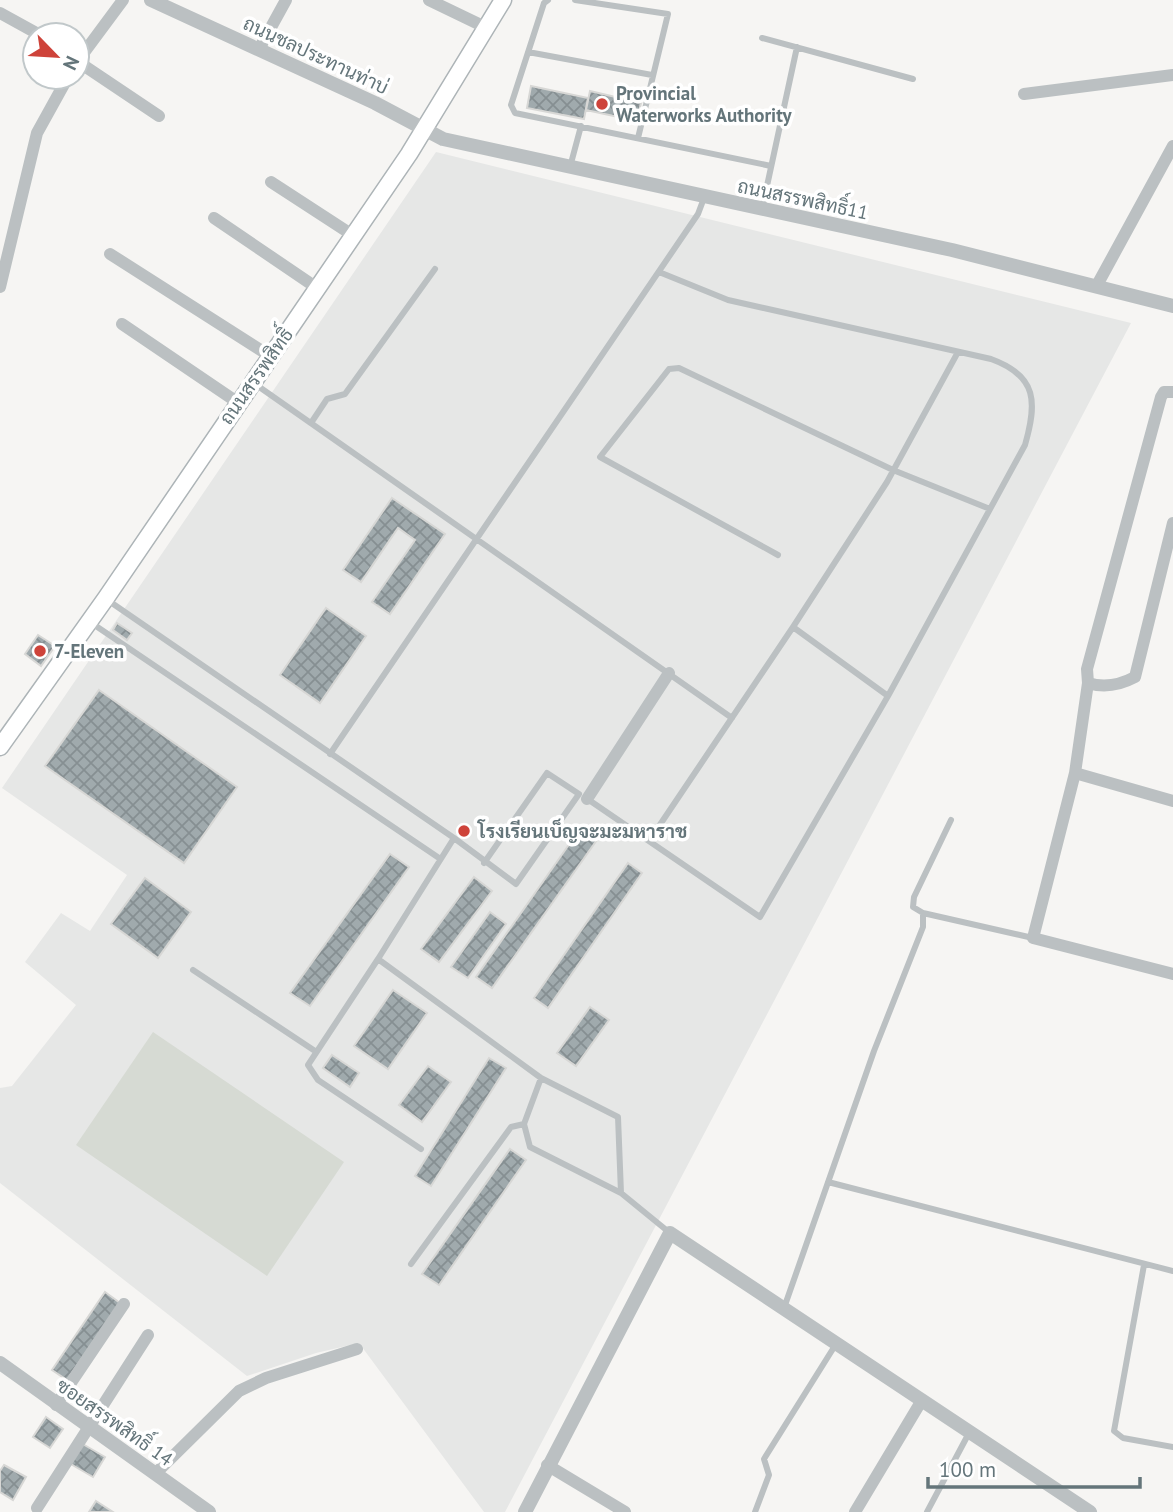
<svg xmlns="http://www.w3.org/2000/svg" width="1173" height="1512" viewBox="0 0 1173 1512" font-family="'PT Sans',Sarabun,sans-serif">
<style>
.built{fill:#e6e7e6}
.park{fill:#d6dad3}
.building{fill:url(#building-cross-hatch);stroke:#d7d7d5;stroke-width:2}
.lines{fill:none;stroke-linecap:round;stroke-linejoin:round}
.secondary-casing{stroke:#adb4b7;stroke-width:19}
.service{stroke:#bbc0c2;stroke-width:6}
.minor{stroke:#bbc0c2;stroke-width:12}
.tertiary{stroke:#bbc0c2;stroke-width:14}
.secondary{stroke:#fff;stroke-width:16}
.poi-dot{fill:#ce433a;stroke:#fff;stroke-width:2.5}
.labels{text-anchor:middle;stroke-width:7;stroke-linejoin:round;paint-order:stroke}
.street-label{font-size:19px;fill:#64757a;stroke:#fff}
.poi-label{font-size:19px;font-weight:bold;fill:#64757a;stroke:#fff;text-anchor:start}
</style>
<defs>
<pattern id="building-cross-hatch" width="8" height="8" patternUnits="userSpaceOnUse" patternTransform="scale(1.75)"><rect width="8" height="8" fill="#a0aaad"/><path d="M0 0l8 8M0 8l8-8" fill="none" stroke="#868f92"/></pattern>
</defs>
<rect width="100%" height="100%" fill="#f6f5f3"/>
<path class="built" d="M 436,152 L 1131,323 L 505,1512 L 484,1512 L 359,1343 L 316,1353 L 247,1376 L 0,1183 L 0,1088 L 12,1086 L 76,1005 L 25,962 L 61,913 L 90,931 L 127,875 L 2,788 Z"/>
<path class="park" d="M 153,1032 L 344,1162 L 267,1276 L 76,1145 Z"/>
<path class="building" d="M 531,86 L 588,98 L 584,119 L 527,108 Z
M 590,91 L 641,103 L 637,121 L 586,110 Z
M 392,498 L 445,534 L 390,614 L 372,602 L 415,540 L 398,528 L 361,582 L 343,570 Z
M 326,608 L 366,636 L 320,703 L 280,675 Z
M 117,623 L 132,633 L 127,640 L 113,630 Z
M 38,635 L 55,646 L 41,666 L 25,654 Z
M 99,690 L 237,787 L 184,863 L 45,766 Z
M 582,826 L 599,837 L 492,988 L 476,977 Z
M 390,854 L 409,867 L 310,1006 L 290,993 Z
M 628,863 L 642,873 L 548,1008 L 534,998 Z
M 474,877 L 492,891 L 439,962 L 421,949 Z
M 145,878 L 191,912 L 158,958 L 111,924 Z
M 490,912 L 506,924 L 468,978 L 451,967 Z
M 393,990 L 427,1013 L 388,1069 L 354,1046 Z
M 590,1007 L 609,1020 L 576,1066 L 557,1053 Z
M 332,1055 L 359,1073 L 350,1087 L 323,1068 Z
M 489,1058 L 506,1068 L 431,1186 L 415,1176 Z
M 428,1066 L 451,1082 L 422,1122 L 399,1105 Z
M 510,1149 L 526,1160 L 439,1285 L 422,1274 Z
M 105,1292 L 120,1303 L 67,1380 L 52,1370 Z
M 46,1417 L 63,1429 L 50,1448 L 33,1437 Z
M 81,1443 L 105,1457 L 93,1477 L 69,1463 Z
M 4,1465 L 26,1477 L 13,1500 L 0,1492 L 0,1471 Z
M 96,1501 L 113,1512 L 89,1512 Z"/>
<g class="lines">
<g class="secondary-casing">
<path id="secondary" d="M 0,747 L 106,598 L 409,154 L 503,0"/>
</g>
<path class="service" d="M 548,0 L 544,3 L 511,105 L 515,113 L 771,166
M 575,0 L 668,14 L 638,138
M 762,38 L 913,79
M 528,52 L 652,75
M 570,167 L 581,126
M 762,209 L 797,47
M 659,272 L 728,300 L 991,359 C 1038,376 1037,403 1025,445 L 888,696
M 255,384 L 732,718
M 311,423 L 327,399 L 345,394 L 435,269
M 778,555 L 600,457 L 669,369 L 679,368 L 893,470 L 990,509
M 106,599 L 454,838 L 516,884 L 579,794 L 547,773 L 484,863
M 90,622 L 439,858
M 330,754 L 698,214 L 704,198
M 586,798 L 760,917 L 888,696 L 793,627
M 454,838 L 378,959 L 541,1078 L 618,1117 L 621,1193 L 530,1147 L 524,1124
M 649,841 L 793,627 L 887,482 L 958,352
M 923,913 L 1033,938
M 378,959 L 308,1065 L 318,1080 L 421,1149
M 193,970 L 315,1051
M 828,1182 L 1173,1271
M 621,1193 L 670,1233
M 411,1264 L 511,1127 L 524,1124 L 541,1078
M 1144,1265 L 1114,1431 L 1123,1438 L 1173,1447
M 784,1308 L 874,1051 L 923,927 L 923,913 L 913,907 L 914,897 L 951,820
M 755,1512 L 769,1475 L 764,1459 L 836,1344
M 927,1512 L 969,1433"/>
<path class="minor" d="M 429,0 L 487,28
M 0,13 L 40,35
M 259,49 L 286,0
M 77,61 L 159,116
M 77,62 L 123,0
M 1024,94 L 1173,75
M 271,182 L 354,236
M 214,218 L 317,288
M 110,254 L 270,356
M 0,287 L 37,133 L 68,77
M 1096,287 L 1173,146
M 122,324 L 237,402
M 1173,523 L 1135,677 C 1120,685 1104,688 1088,683 L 1075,773 L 1033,938 L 1173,974
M 1088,683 L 1087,669 L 1161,397 L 1164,392 L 1173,392
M 1075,773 L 1173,801
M 587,799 L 669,673
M 56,1405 L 124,1304
M 547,1465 L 625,1512
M 155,1474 L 239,1391 L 266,1378 L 357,1349
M 37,1508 L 148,1335
M 855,1512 L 922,1400"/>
<path class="tertiary" d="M 151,0 L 375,103 L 443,139 L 952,250 L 1173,306
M 0,1363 L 209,1512
M 525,1512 L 670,1233 L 1090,1512"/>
<use href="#secondary" class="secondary"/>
</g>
<g class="poi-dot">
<circle cx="602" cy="104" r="7"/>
<circle cx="40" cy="651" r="7"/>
<circle cx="464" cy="831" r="7"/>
</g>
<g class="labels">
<g class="street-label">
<text transform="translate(316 55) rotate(25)" y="7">ถนนชลประทานท่าบ่</text>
<text transform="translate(803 199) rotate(12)" y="7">ถนนสรรพสิทธิ์11</text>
<text transform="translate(256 376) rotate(-55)" y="7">ถนนสรรพสิทธิ์</text>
<text transform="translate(115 1422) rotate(35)" y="7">ซอยสรรพสิทธิ์ 14</text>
</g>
<g class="poi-label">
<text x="616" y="100">Provincial<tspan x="616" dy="22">Waterworks Authority</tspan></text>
<text x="54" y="658">7-Eleven</text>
<text x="478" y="838">โรงเรียนเบ็ญจะมะมหาราช</text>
</g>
</g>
<g transform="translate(56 56) rotate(115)"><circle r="33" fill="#ffffff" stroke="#c1c8ca" stroke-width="2"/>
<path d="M0-5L12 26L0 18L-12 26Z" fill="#ce433a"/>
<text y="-10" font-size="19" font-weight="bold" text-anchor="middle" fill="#64757a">N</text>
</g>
<path d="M928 1477v10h212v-10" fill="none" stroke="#64757a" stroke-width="3.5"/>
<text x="939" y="1477" font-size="21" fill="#64757a" stroke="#ffffff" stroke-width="5" paint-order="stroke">100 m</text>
</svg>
